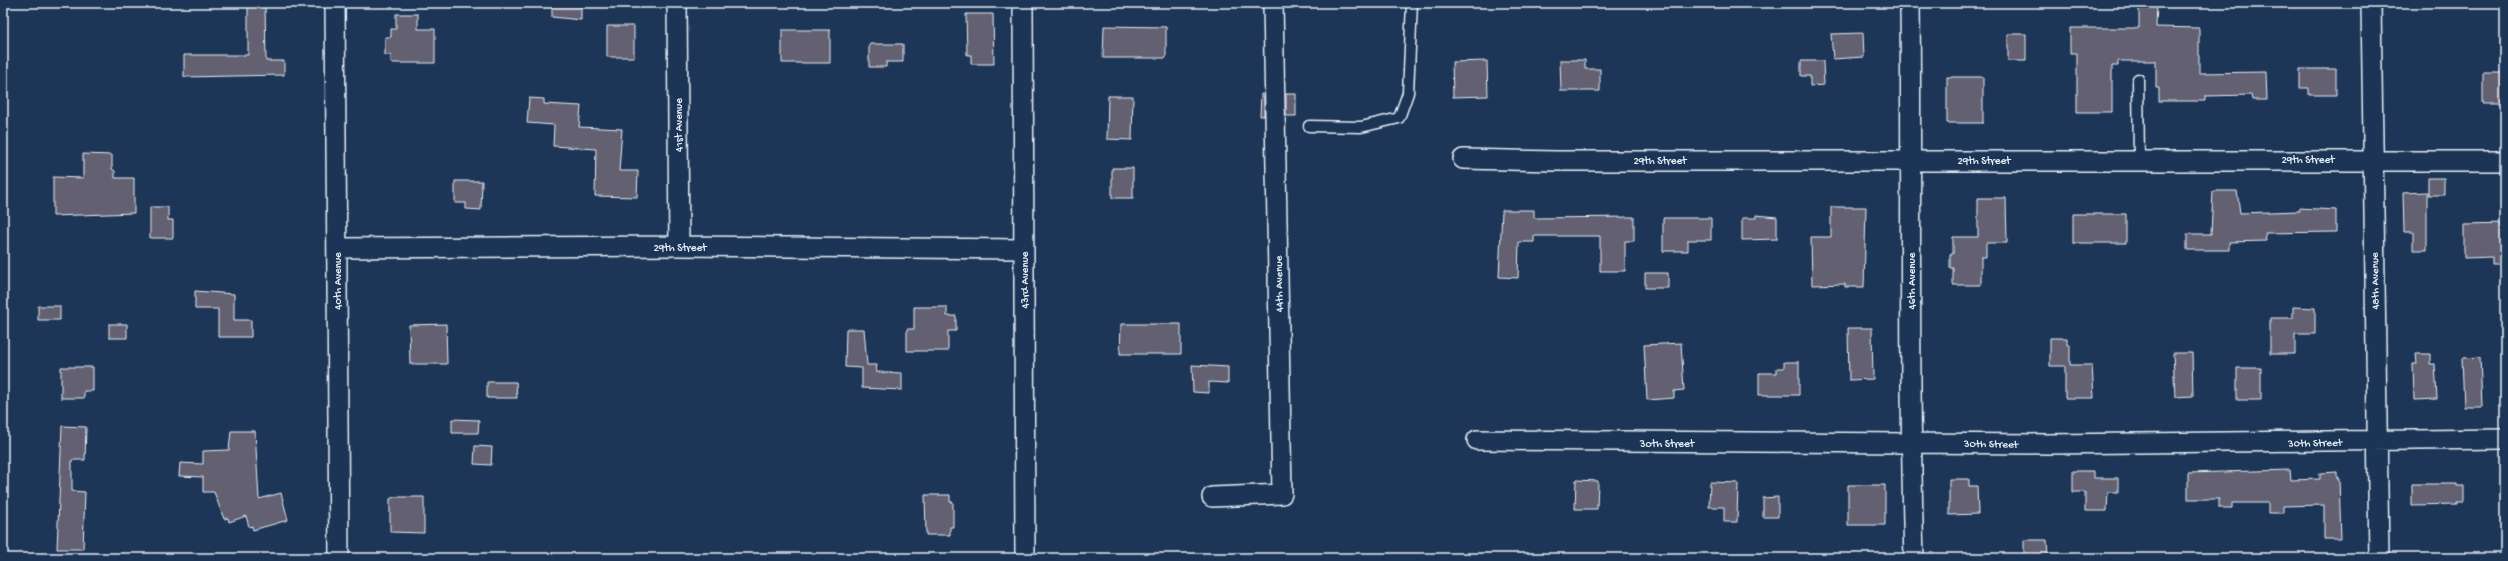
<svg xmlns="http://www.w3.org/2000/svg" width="2508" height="561" viewBox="0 0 2508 561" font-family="'Gochi Hand',sans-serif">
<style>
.building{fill:#646071;stroke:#e8f1f8}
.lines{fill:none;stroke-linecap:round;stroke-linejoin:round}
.lane-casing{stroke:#e8f1f8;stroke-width:13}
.street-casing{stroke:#e8f1f8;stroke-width:22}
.lane{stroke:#1d3557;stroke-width:10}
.street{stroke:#1d3557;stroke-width:19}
.labels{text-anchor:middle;stroke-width:3.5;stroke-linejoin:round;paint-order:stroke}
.street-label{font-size:11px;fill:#e8f1f8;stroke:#1d3557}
</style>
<rect width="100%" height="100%" fill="#1d3557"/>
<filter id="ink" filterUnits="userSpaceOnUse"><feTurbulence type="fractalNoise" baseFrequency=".025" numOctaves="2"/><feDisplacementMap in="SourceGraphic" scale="8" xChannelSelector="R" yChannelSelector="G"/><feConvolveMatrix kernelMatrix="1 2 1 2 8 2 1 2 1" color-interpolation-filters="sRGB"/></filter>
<g filter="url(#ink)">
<path class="building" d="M 248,3 L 265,3 L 266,61 L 284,61 L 284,75 L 184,77 L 184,55 L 248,55 Z
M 552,3 L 581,3 L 581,20 L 552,17 Z
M 2139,3 L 2157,3 L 2156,27 L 2199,28 L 2199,73 L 2266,72 L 2267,100 L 2252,100 L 2251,95 L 2205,96 L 2205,101 L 2159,101 L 2159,88 L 2156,88 L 2156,61 L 2118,61 L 2118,66 L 2112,66 L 2112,112 L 2077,112 L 2077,53 L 2070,53 L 2070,28 L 2139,28 Z
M 396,14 L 418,14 L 418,29 L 435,29 L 435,63 L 391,63 L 391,55 L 385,55 L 385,37 L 391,37 L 391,29 L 396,29 Z
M 966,14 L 993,14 L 994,64 L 971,64 L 971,55 L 967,55 Z
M 607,26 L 634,26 L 634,57 L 607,57 Z
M 1104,26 L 1166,27 L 1166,58 L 1103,58 Z
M 782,30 L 830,30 L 830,63 L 782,63 Z
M 1863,33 L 1864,57 L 1833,59 L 1831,34 Z
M 2008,34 L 2026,34 L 2026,61 L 2008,61 Z
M 869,44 L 903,44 L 903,62 L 886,62 L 886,67 L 869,67 Z
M 1560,60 L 1585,60 L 1585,69 L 1600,69 L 1600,91 L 1561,91 Z
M 1487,61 L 1488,96 L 1453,97 L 1452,62 Z
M 1801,61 L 1823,61 L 1824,85 L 1810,86 L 1810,76 L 1801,76 Z
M 2300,69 L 2336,69 L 2336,95 L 2309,95 L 2309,88 L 2300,88 Z
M 2483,72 L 2505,72 L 2505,103 L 2483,103 Z
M 1947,77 L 1983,77 L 1983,123 L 1947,123 Z
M 1261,94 L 1264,94 L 1264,116 L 1260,116 Z
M 1286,94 L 1296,94 L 1296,116 L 1286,116 Z
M 1108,96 L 1133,96 L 1132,140 L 1107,139 Z
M 529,98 L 544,99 L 544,104 L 581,106 L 579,127 L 622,129 L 619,171 L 638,171 L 637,197 L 595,196 L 596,149 L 553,146 L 554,125 L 527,123 Z
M 83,154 L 112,155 L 112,169 L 115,171 L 115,178 L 134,178 L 134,213 L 53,216 L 53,177 L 83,178 Z
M 1112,168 L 1133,168 L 1133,198 L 1112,198 Z
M 2428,178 L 2444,178 L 2444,195 L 2428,195 Z
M 455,181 L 482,181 L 481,210 L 466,209 L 466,203 L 455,203 Z
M 2213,191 L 2237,191 L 2240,213 L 2300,211 L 2299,208 L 2336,210 L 2336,232 L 2265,233 L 2266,241 L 2229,242 L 2229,250 L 2187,250 L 2187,234 L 2211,234 Z
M 2427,192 L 2427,250 L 2413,250 L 2413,232 L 2404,232 L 2403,193 Z
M 1978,198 L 2006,198 L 2007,243 L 1986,243 L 1986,257 L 1981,257 L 1981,285 L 1953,285 L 1953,268 L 1950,268 L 1950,254 L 1953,254 L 1953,237 L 1978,237 Z
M 150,207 L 168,207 L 168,220 L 173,220 L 173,238 L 150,238 Z
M 1831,207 L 1866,207 L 1864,287 L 1845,287 L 1845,284 L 1812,285 L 1811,237 L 1831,237 Z
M 1502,210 L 1534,210 L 1534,218 L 1634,217 L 1634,241 L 1625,241 L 1625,271 L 1600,271 L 1600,236 L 1534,236 L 1534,242 L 1519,242 L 1518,278 L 1499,277 Z
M 2073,214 L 2126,214 L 2126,243 L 2073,243 Z
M 1756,215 L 1777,217 L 1777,239 L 1742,240 L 1742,218 L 1756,218 Z
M 1663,218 L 1711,218 L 1711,240 L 1688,240 L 1688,251 L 1663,251 Z
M 2505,224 L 2505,265 L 2492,265 L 2492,257 L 2464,258 L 2464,225 Z
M 1645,273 L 1668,273 L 1668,288 L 1645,288 Z
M 195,291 L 234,294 L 234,320 L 251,320 L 251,337 L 218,337 L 218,309 L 195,309 Z
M 38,306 L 60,306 L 60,320 L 38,320 Z
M 914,307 L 947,307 L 947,316 L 956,316 L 956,331 L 948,331 L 948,351 L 907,351 L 907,329 L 914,329 Z
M 2293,307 L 2315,308 L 2315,334 L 2295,334 L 2295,354 L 2270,354 L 2270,318 L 2293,318 Z
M 109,324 L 127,324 L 127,338 L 109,338 Z
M 446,324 L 447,364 L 410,364 L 409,325 Z
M 1121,324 L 1181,324 L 1181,354 L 1120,354 Z
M 1848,328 L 1872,328 L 1873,379 L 1849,380 Z
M 846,329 L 864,329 L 867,365 L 877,365 L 876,372 L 902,373 L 902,390 L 862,388 L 862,368 L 845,367 Z
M 2050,338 L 2067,338 L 2067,345 L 2070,345 L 2070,365 L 2092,365 L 2094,398 L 2065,398 L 2065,366 L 2050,366 Z
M 1681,343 L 1684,390 L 1674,391 L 1674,398 L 1647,400 L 1644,345 Z
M 2173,353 L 2192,353 L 2193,396 L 2175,397 Z
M 2416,354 L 2430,354 L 2430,364 L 2435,364 L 2437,399 L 2414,400 L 2413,364 L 2417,364 Z
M 2480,357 L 2482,407 L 2464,407 L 2462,358 Z
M 1784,362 L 1799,362 L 1799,395 L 1759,395 L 1759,373 L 1777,373 L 1777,368 L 1784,368 Z
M 1192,365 L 1228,367 L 1228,383 L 1209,382 L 1209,393 L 1193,392 Z
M 61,367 L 93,367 L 93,391 L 84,391 L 84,398 L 61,398 Z
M 2237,368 L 2261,368 L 2261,400 L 2237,400 Z
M 487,382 L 516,382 L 517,398 L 487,398 Z
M 452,419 L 479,420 L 478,433 L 452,433 Z
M 62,426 L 86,427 L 85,460 L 72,460 L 72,491 L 85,492 L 83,549 L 57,549 Z
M 231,431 L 255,431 L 259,499 L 281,493 L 288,520 L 253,530 L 252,526 L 249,527 L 246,516 L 229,522 L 228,518 L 224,519 L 214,492 L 203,492 L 203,477 L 179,476 L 180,463 L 203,464 L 203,451 L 229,450 Z
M 475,446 L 492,447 L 491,465 L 474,464 Z
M 2290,470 L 2291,480 L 2320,479 L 2320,473 L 2337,472 L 2337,479 L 2339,479 L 2341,539 L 2324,539 L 2324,505 L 2283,506 L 2283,513 L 2268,513 L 2268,503 L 2232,503 L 2232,508 L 2219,508 L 2219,499 L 2188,499 L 2188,473 Z
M 2073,471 L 2094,471 L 2094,478 L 2118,478 L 2118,492 L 2108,492 L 2107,511 L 2085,511 L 2085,492 L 2073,492 Z
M 1949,479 L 1969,479 L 1969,486 L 1977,486 L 1978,514 L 1949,515 Z
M 1576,480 L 1598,481 L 1597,509 L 1575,509 Z
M 1710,482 L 1738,483 L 1737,522 L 1724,522 L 1724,507 L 1709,507 Z
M 2412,484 L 2457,484 L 2457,486 L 2464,486 L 2464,502 L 2457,502 L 2457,504 L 2412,505 Z
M 1848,485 L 1885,485 L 1885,525 L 1848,525 Z
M 925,495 L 950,495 L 950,502 L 953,502 L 953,527 L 950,527 L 950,535 L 926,535 Z
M 394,497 L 424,497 L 424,533 L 390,532 L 390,499 Z
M 1778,497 L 1778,517 L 1763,517 L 1763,498 Z
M 2024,540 L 2047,540 L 2048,556 L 2024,556 Z"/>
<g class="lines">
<g class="lane-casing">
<path id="lane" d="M 2138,79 L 2139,160
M 1309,126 L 1361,127 L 1399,118 L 1408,93 L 1412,3"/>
</g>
<g class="street-casing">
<path id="street" d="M 335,3 L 339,558
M 677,3 L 679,246
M 1023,3 L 1025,558
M 1910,3 C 1912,188 1908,373 1914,558
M 2371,3 L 2379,558
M 1463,159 L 1556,161 L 2505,161
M 337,248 L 679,246 L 1024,249
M 1477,440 L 2048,444 L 2505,439
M 1212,497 L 1282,494 L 1273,3"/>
</g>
<use href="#lane" class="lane"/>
<use href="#street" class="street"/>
</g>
</g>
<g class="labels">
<g class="street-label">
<text transform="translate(678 125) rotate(-90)" y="4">41st Avenue</text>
<text x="2308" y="163">29th Street</text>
<text x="1660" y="164">29th Street</text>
<text x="1984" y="164">29th Street</text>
<text x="680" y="251">29th Street</text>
<text transform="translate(1024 280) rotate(-90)" y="4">43rd Avenue</text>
<text transform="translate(337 281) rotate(-90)" y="4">40th Avenue</text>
<text transform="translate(1911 281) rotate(-90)" y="4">46th Avenue</text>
<text transform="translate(2374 281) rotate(-91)" y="4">48th Avenue</text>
<text transform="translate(1278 284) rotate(-91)" y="4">44th Avenue</text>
<text transform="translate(2315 442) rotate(-1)" y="4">30th Street</text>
<text x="1667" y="447">30th Street</text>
<text transform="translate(1991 443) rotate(1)" y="4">30th Street</text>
</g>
</g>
<rect width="2508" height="561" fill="none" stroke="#1d3557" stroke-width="16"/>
<rect x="8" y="8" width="2492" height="545" fill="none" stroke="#e8f1f8" stroke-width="1.5" filter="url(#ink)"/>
</svg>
